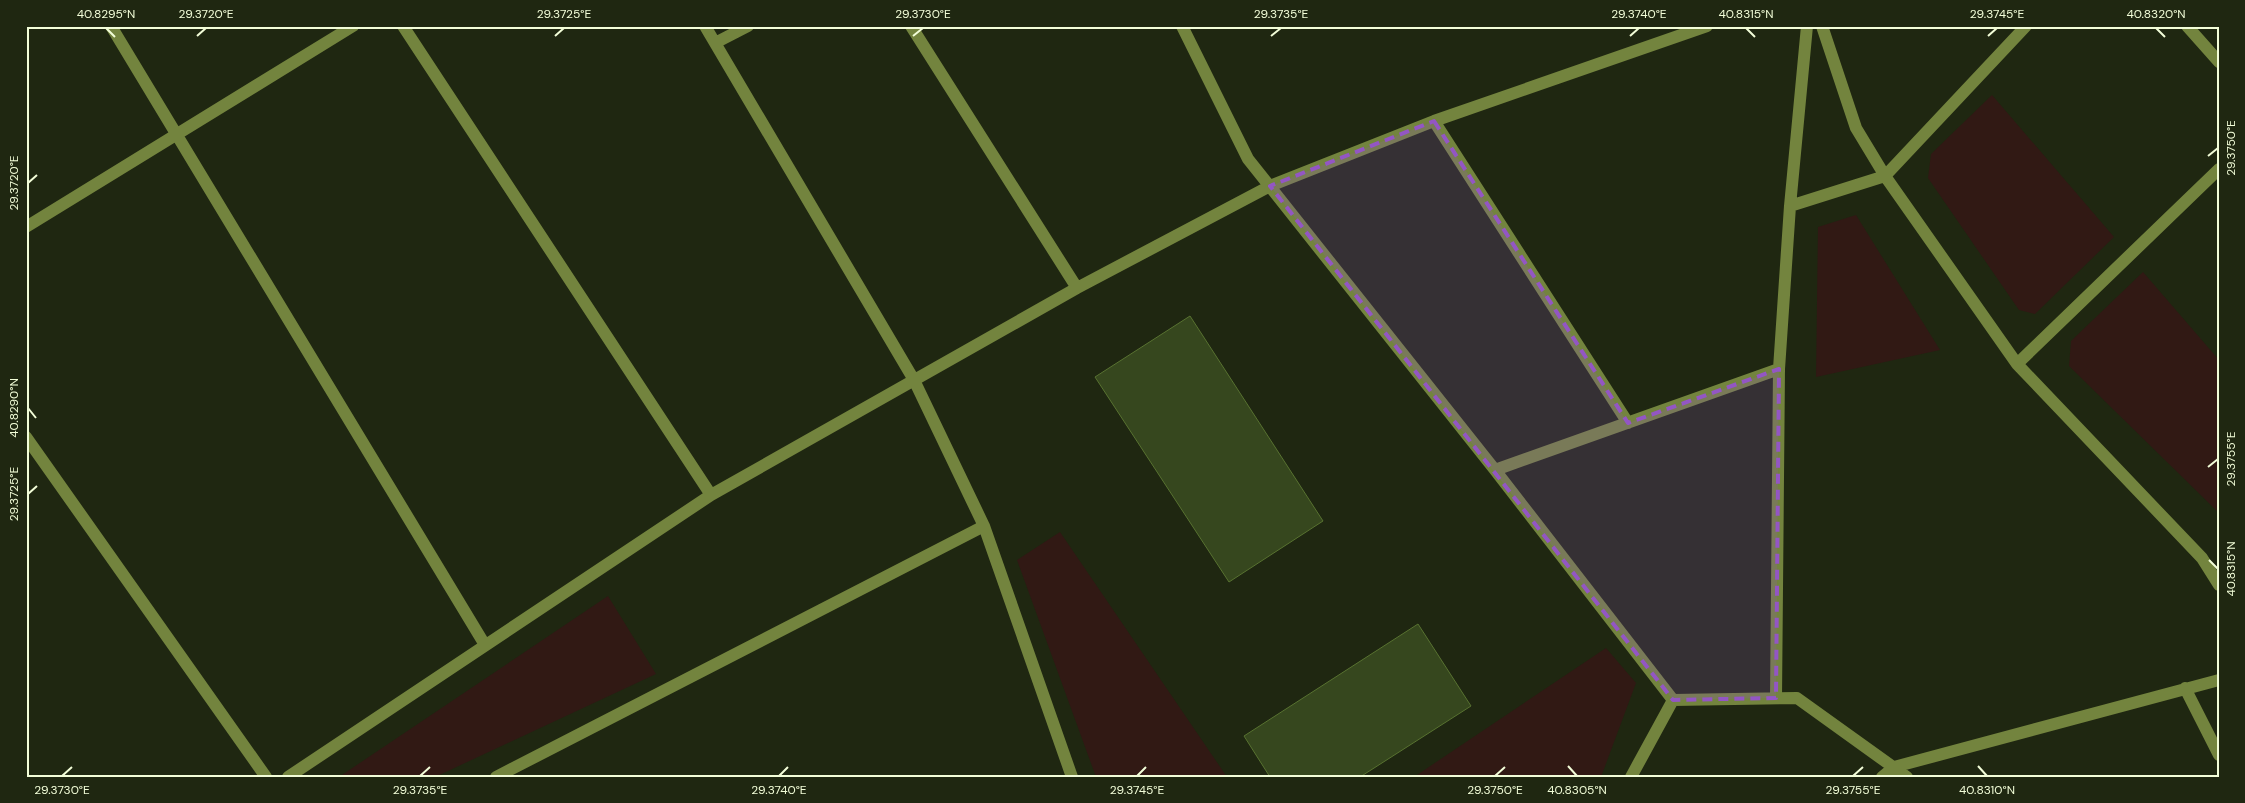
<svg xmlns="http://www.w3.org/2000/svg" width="2245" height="803" viewBox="0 0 2245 803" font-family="'DM Sans',sans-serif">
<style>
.green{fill:#311914}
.building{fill:#36471e;stroke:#587231}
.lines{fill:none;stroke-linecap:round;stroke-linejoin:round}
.minor{stroke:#73843e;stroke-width:12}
.marked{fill:#9356c4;fill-opacity:0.2;stroke:#9356c4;stroke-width:4;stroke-dasharray:10 6;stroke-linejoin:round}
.ticks{fill:none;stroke:#f2fdd8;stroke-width:2}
.neatline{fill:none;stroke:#f2fdd8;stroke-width:2}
.ticks-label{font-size:12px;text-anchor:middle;fill:#f2fdd8}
</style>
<rect width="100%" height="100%" fill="#1f2711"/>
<path class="green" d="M 1992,95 L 2114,237 L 2035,314 L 2019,310 L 1928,178 L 1931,154 Z
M 1856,215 L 1940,350 L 1816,377 L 1818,227 Z
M 2143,272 L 2219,360 L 2219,513 L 2069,366 L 2071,341 Z
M 1060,532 L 1227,777 L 1096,777 L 1017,560 Z
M 608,596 L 656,674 L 435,777 L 339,777 Z
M 1606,648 L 1636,683 L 1601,777 L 1414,777 Z"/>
<path class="building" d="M 1190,316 L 1323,521 L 1229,582 L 1095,377 Z
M 1418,624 L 1471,706 L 1360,777 L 1270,777 L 1244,736 Z"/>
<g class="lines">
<path class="minor" d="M 111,26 L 485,645
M 403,26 L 711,495
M 705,26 L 914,380 L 984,526 L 1072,777
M 911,26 L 1077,288
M 1182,26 L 1248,159 L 1495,470 L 1673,700
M 1822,26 L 1856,128 L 1885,176 L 2017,364 L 2202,558 L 2219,585
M 2187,26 L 2219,62
M 715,43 L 748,26
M 1434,121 L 1628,423
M 1790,206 L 1885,176 L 2026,26
M 26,227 L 353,26
M 2017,364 L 2219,169
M 26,437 L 266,777
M 1495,470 L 1779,369
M 2185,688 L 2219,755
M 1776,698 L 1779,369 L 1790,206 L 1807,26
M 288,777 L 711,495 L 1077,288 L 1270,186 L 1434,121 L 1707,26
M 496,777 L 984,526
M 1631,777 L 1673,700 L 1797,698 L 1907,777
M 1882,777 L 1894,767 L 2219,680"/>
</g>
<path class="marked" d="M 1434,121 L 1628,423 L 1779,369 L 1776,698 L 1673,700 L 1270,186 Z"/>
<path class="ticks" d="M 106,28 L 115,37M 1746,28 L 1755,37M 2156,28 L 2165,37M 197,36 L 206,28M 555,36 L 564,28M 913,36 L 923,28M 1271,36 L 1281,28M 1630,36 L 1639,28M 1988,36 L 1997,28M 2208,156 L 2218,148M 28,183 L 37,175M 28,408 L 36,418M 2208,467 L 2218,459M 28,494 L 37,486M 2209,560 L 2218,569M 1568,766 L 1577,776M 1978,766 L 1987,776M 62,776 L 72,767M 420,776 L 430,767M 779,776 L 788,767M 1137,776 L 1146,767M 1495,776 L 1505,767M 1853,776 L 1863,767"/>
<rect width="2245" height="803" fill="none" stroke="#1f2711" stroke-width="55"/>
<rect x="28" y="28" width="2190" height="748" class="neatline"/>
<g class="ticks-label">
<text x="106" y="18">40.8295°N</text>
<text x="206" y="18">29.3720°E</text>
<text x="564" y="18">29.3725°E</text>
<text x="923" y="18">29.3730°E</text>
<text x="1281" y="18">29.3735°E</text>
<text x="1639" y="18">29.3740°E</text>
<text x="1746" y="18">40.8315°N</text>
<text x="1997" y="18">29.3745°E</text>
<text x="2156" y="18">40.8320°N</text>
<text transform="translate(2231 148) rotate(-90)" y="4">29.3750°E</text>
<text transform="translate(14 183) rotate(-90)" y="4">29.3720°E</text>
<text transform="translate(14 408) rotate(-90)" y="4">40.8290°N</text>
<text transform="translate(2231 459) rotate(-90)" y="4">29.3755°E</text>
<text transform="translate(14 494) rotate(-90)" y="4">29.3725°E</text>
<text transform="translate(2231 569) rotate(-90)" y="4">40.8315°N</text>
<text x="62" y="794">29.3730°E</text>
<text x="420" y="794">29.3735°E</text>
<text x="779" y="794">29.3740°E</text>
<text x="1137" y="794">29.3745°E</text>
<text x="1495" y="794">29.3750°E</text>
<text x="1577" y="794">40.8305°N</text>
<text x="1853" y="794">29.3755°E</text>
<text x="1987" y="794">40.8310°N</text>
</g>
</svg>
